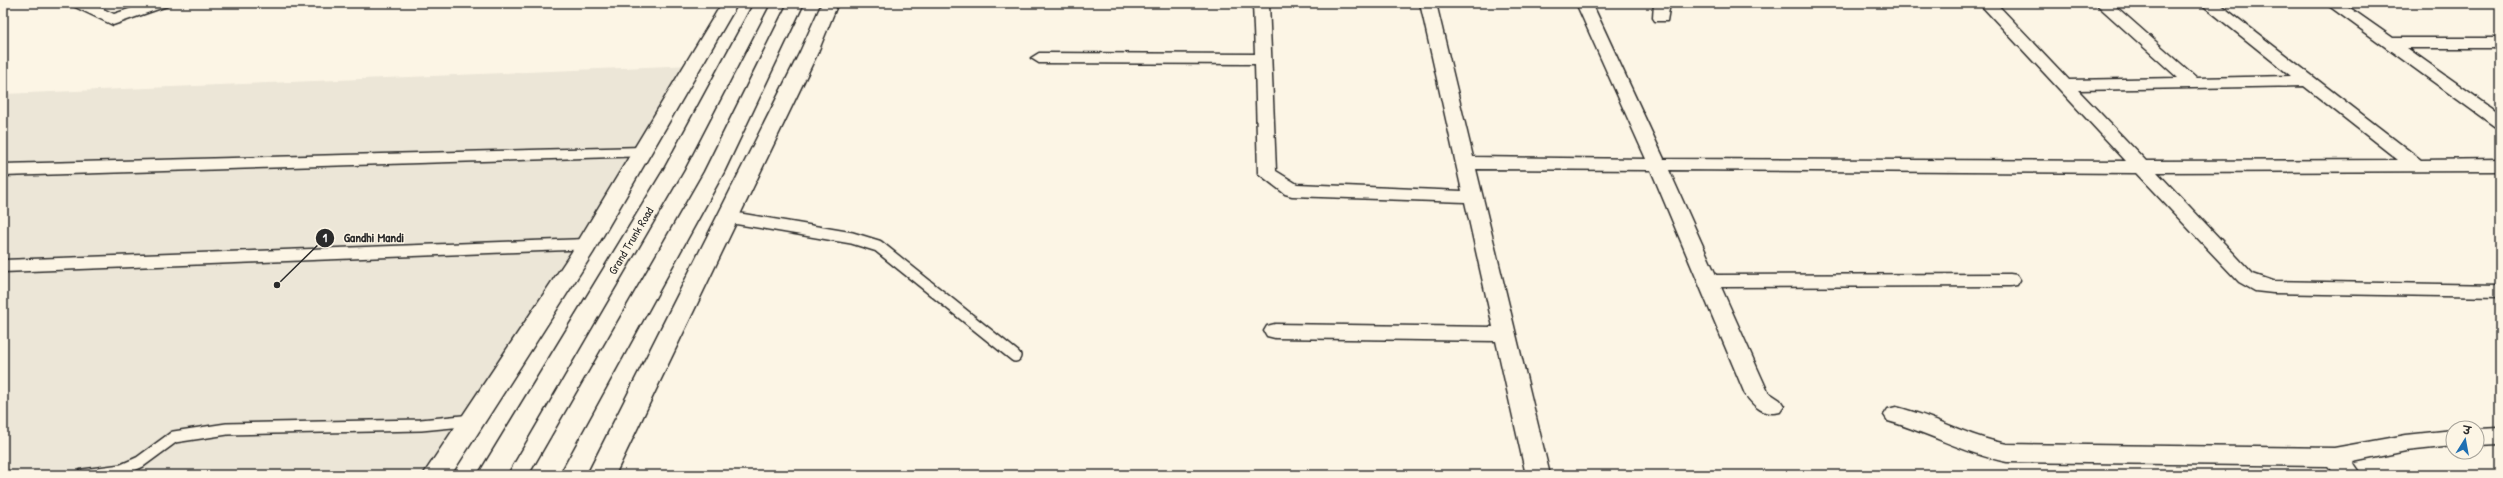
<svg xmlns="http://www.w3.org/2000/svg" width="2503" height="478" viewBox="0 0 2503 478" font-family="'Patrick Hand','Playpen Sans Deva',sans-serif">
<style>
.built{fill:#ece6d7}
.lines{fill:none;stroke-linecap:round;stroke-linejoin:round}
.lane-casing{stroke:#2b2b2b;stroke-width:14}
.street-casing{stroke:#2b2b2b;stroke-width:3}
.highway-casing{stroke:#2b2b2b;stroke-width:3}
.lane{stroke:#fcf5e5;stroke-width:11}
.street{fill:#fcf5e5;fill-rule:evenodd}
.highway{fill:#fcf5e5;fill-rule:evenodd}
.labels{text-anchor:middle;stroke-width:3;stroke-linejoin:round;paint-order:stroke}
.street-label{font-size:12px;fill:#2b2b2b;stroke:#fcf5e5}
.leader{fill:none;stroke:#2b2b2b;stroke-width:1.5}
.callout-dot{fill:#2b2b2b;stroke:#fcf5e5;stroke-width:1.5}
.mark-label{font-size:12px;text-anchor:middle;font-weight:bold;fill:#fff}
.callout-label{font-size:13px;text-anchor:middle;font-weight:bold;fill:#2b2b2b;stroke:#fcf5e5;stroke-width:3;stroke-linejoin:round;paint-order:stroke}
</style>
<rect width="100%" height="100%" fill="#fcf5e5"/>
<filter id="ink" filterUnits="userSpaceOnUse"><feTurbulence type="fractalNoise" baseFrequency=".025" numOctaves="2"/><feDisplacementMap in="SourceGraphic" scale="8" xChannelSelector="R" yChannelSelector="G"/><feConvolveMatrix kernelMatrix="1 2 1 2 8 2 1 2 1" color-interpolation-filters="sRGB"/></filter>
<g filter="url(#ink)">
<path class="built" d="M 693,65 L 429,475 L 3,475 L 3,94 Z"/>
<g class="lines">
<g class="lane-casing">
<path id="lane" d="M 728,217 L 852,238 L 878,246 L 1015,356
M 83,475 L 122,470 L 140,462 L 174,437 L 227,429 L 421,425 L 473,420"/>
</g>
<g class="street-casing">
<path id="street" d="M 70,3 L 90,3 L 114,14 L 147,3 L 170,3 L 167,6 L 113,25 L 73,6 Z
M 1253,3 L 1269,3 L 1276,171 L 1297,184 L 1462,191 L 1420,3 L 1436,3 L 1473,157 L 1646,159 L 1576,3 L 1592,3 L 1664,159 L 2126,161 L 1979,3 L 1996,3 L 2069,80 L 2178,78 L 2095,3 L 2112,3 L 2197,78 L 2291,76 L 2200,3 L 2218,3 L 2421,160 L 2500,159 L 2500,171 L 2157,172 L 2253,274 L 2273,281 L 2500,285 L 2500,297 L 2273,293 L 2255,291 L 2239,282 L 2136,173 L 1669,170 L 1716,275 L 2010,274 L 2017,275 L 2020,280 L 2017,285 L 2010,286 L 1721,287 L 1768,392 L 1780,400 L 1784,406 L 1780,412 C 1764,416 1754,407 1745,394 L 1651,170 L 1476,169 L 1550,475 L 1526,475 L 1496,341 L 1275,338 L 1267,336 L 1264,331 L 1267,326 L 1275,324 L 1493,327 L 1465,202 L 1292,196 L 1285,194 L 1258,173 L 1255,64 L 1039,63 L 1031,58 L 1039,53 L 1255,54 ZM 2304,86 L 2398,160 L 2146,161 L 2078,90 Z
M 1654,3 L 1670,3 L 1667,21 L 1655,21 L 1653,18 Z
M 2325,3 L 2343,3 L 2393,38 L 2500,38 L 2500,48 L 2407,48 L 2500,114 L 2500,127 L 2494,126 Z
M 642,147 L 648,148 L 651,152 L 648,156 L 3,176 L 3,164 Z
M 587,239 L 594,241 L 597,245 L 594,249 L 3,272 L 3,260 Z
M 1896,407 C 1935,416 1968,437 2007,444 L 2334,448 L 2406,435 L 2453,430 L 2453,446 L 2406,451 L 2353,462 L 2362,475 L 2336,475 L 2328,466 L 2007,462 C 1963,453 1930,433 1888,421 L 1884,415 L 1888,409 Z
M 2500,428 L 2500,444 L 2477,445 L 2477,429 Z"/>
</g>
<g class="highway-casing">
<path id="highway" d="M 722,3 L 738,3 L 593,253 L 451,475 L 423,475 L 571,253 Z
M 754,3 L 770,3 L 683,171 L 506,475 L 478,475 L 663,171 Z
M 788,3 L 804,3 L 724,172 L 558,475 L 530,475 L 704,172 Z
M 822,3 L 838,3 L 818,52 L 615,475 L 587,475 L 800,52 Z"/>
</g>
<use href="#lane" class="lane"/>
<use href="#street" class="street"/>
<use href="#highway" class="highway"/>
</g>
</g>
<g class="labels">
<g class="street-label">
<text transform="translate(631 241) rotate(-59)" y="4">Grand Trunk Road</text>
</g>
</g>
<path class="leader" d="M277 285L325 238"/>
<g class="callout-dot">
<circle cx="277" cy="285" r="4"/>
<circle cx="325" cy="238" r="10"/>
</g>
<g class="mark-label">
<text x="325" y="242">1</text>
</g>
<g class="callout-label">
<text x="374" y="242">Gandhi Mandi</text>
</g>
<rect width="2503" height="478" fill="none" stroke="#fcf5e5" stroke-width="16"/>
<rect x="8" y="8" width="2487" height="462" fill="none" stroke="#2b2b2b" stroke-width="1.5" filter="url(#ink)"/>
<g transform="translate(2465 440) rotate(11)"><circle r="19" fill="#fcf5e5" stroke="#a8a49b"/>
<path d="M0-3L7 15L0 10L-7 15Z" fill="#1f6fb2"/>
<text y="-6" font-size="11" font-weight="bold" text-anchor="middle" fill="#2b2b2b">उ</text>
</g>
</svg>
